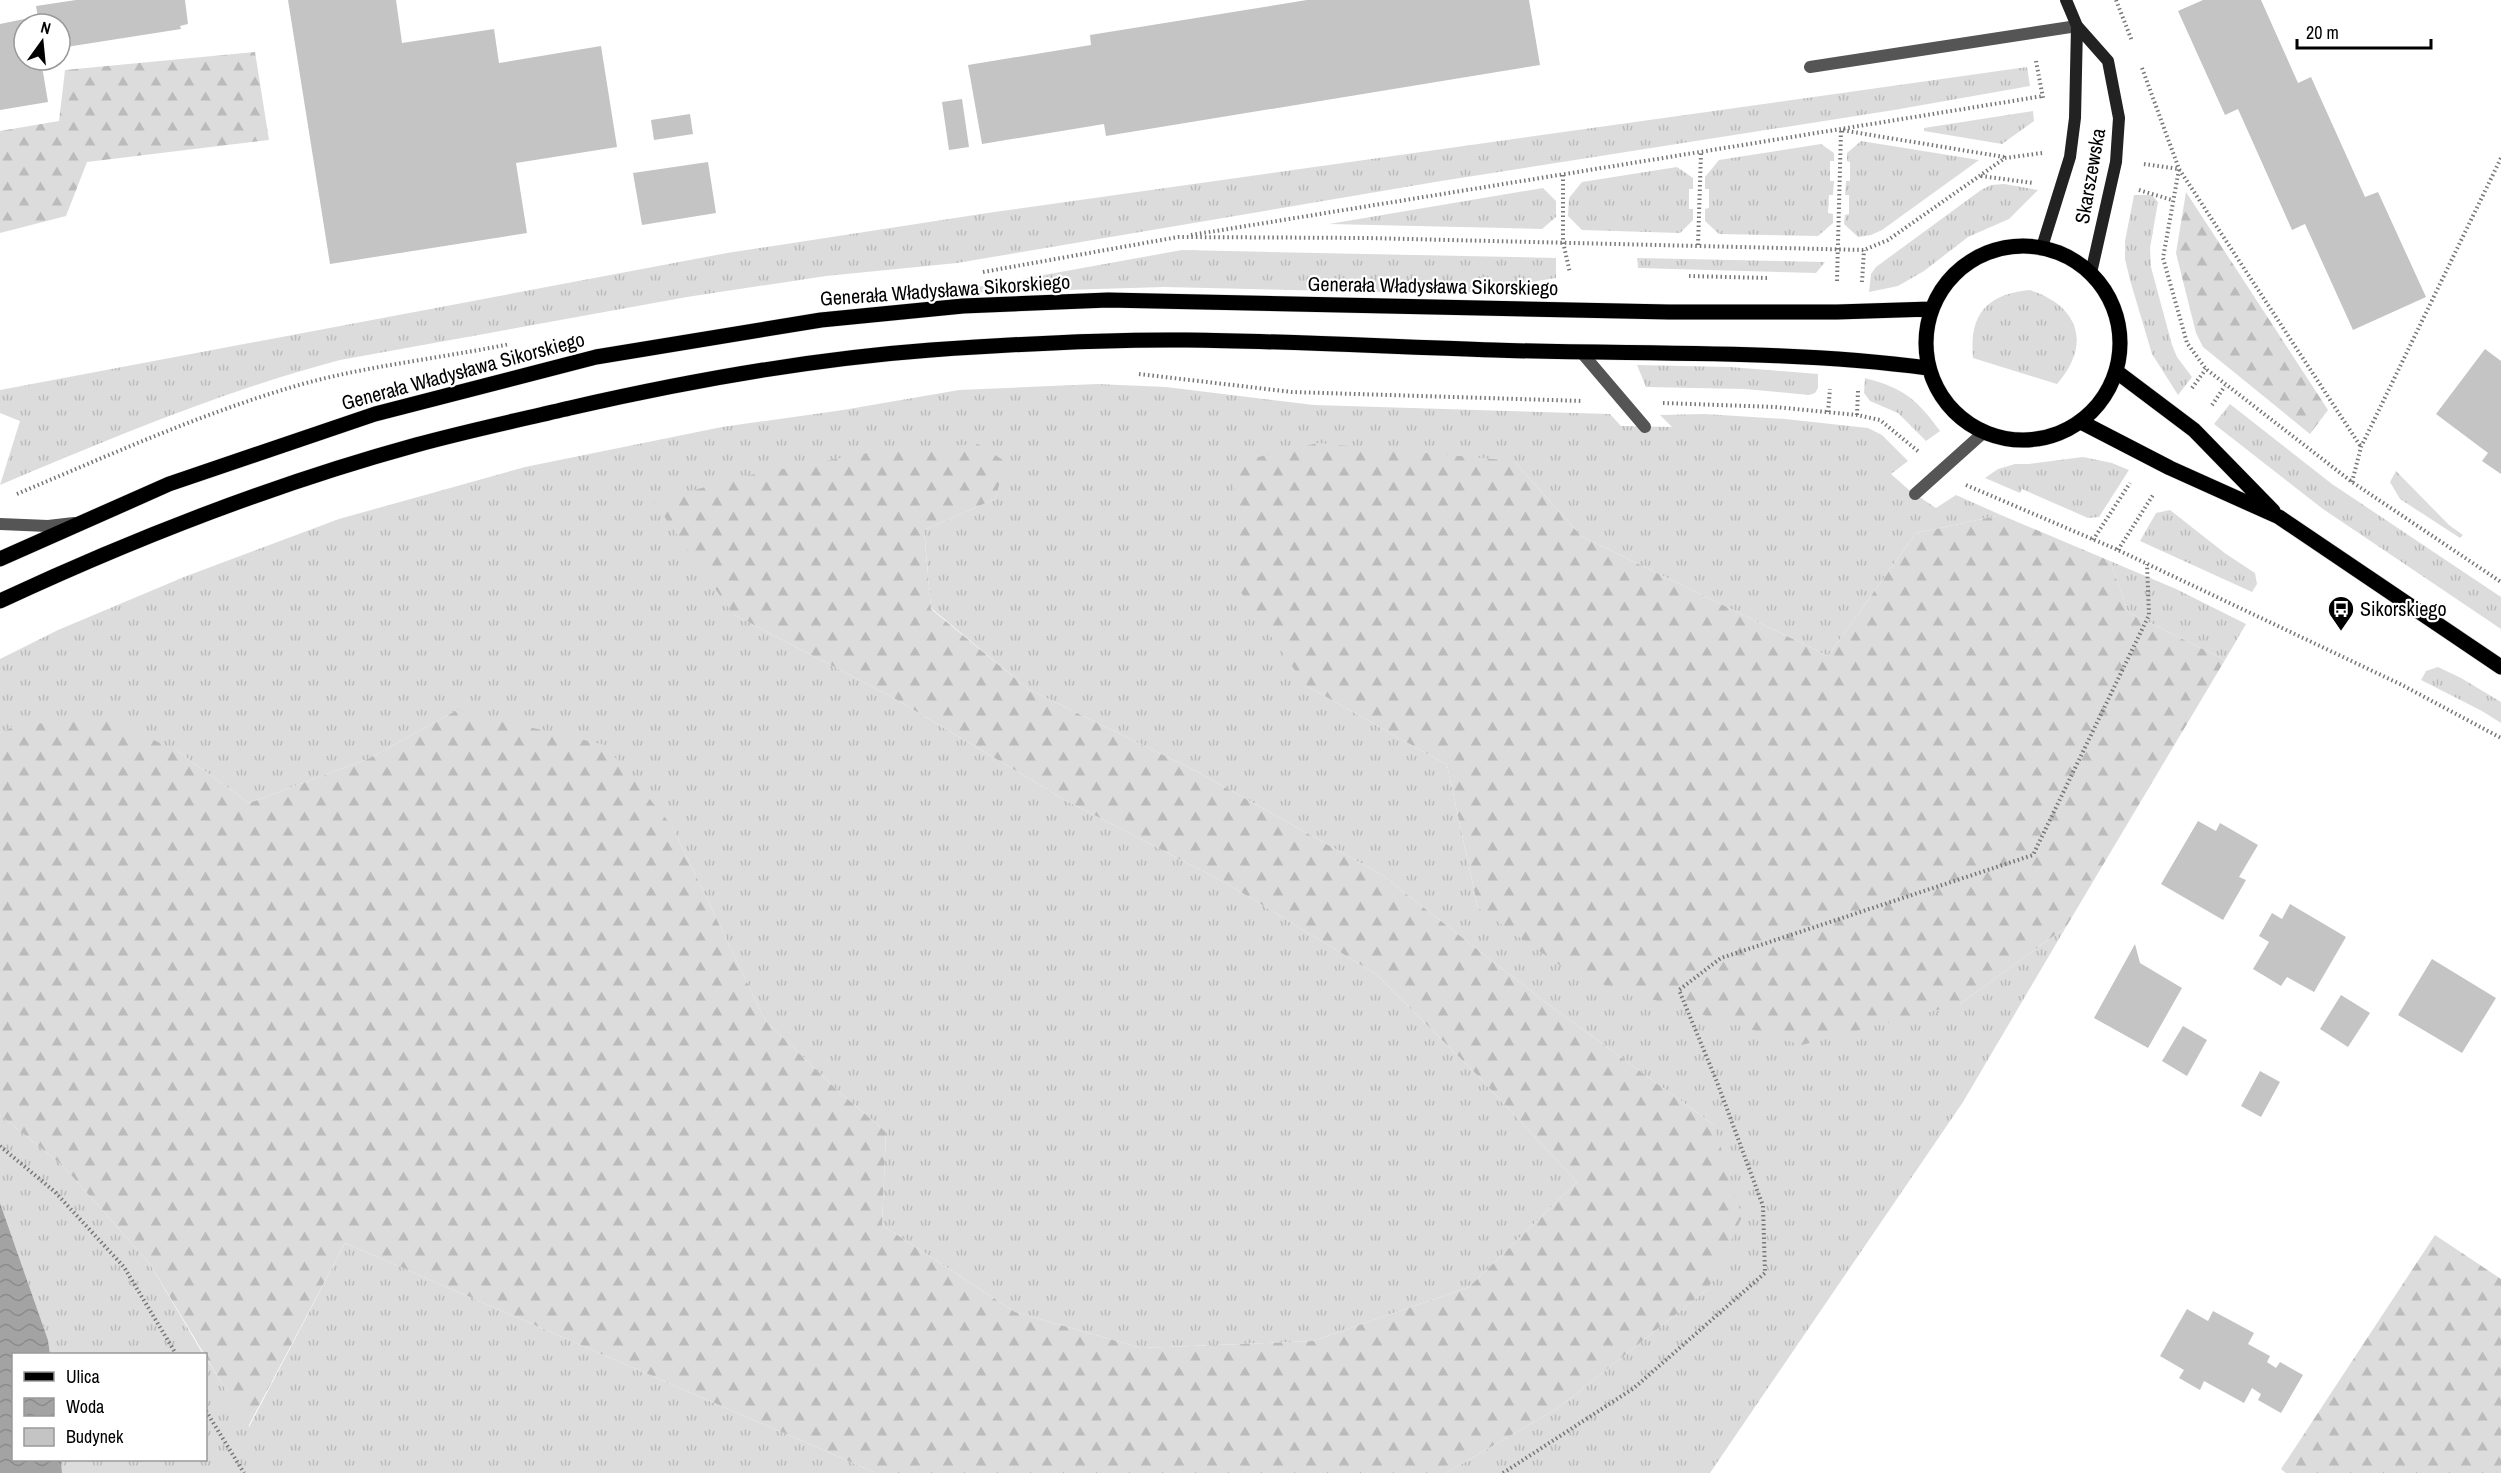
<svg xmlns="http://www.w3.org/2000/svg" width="2501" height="1473" viewBox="0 0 2501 1473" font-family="'Archivo Narrow',sans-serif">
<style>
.grass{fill:url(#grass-tufts)}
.forest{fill:url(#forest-firs)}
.water{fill:url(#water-waves)}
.building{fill:#c4c4c4}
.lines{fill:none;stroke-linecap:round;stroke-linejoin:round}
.primary-casing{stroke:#dbdbdb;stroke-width:16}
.path{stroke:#777;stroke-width:4;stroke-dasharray:1.5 3;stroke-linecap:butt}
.lane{stroke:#555;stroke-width:12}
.secondary{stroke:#222;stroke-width:12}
.primary{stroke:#000;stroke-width:15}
.labels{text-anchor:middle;stroke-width:4.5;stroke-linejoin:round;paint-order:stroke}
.street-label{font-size:20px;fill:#000;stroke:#fff}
.poi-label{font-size:20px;fill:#000;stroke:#fff;text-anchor:start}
</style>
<defs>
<pattern id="grass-tufts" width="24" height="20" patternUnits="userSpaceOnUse" patternTransform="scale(1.5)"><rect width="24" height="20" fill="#dcdcdc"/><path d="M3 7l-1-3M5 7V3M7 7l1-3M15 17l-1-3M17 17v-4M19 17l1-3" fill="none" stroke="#bbb"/></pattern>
<pattern id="forest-firs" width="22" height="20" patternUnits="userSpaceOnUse" patternTransform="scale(1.5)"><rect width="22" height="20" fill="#dcdcdc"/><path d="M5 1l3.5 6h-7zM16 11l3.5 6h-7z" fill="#bbb"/></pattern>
<pattern id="water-waves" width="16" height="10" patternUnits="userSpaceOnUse" patternTransform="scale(1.5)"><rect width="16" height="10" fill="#a3a3a3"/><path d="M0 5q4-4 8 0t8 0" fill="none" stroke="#8b8b8b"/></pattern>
</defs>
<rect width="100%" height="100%" fill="#fff"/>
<path class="grass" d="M 2027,67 L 2030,86 L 1894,110 L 1441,181 L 957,263 L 826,276 L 687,297 L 340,360 C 223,391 112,438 0,485 L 20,421 L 0,413 L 0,390 L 727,253 L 994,212 Z
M 2033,111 L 2034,121 L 2002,144 L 1924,131 L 1924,128 Z
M 1861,141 L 1979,160 L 1882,230 L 1871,235 L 1858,237 L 1844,224 L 1845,215 L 1849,214 L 1849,195 L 1845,195 L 1846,181 L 1850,181 L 1850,162 L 1847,161 L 1847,153 Z
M 1821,144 L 1834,153 L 1834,161 L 1830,161 L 1830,181 L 1834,181 L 1833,195 L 1829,195 L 1828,213 L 1833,214 L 1833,223 L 1818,236 L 1719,234 L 1705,221 L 1705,209 L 1709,208 L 1709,189 L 1705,189 L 1705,177 L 1719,160 Z
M 1677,167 L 1693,178 L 1693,189 L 1689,189 L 1689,209 L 1693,209 L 1693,220 L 1680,233 L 1582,230 L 1568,216 L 1569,198 L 1582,182 Z
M 2004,184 L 2038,190 L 2009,219 L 1968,237 L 1924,271 L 1898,286 L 1869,292 L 1871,274 L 1876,267 L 1981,190 L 1991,185 Z
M 1543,188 L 1556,201 L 1556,217 L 1542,229 L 1329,224 Z
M 2134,195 L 2152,195 L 2158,202 L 2150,248 L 2151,267 L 2172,345 L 2177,357 L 2192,377 L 2178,395 L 2152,354 L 2130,280 L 2125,259 L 2125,241 Z
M 1182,250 L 1556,258 L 1556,278 L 1458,294 L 1164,287 L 938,294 Z
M 1637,258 L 1825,262 L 1816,273 L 1638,268 Z
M 2030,290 C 2079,306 2092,344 2057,384 L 1973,358 C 1969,314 1987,294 2030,290 Z
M 1637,365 L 1730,367 L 1818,374 L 1818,388 L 1815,393 L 1809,395 L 1745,389 L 1646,387 Z
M 1865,378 C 1903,388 1917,399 1940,431 L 1926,441 L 1898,413 L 1870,401 L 1864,393 Z
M 1097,384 L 1166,387 L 1314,405 L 1610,414 L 1621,426 L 1672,427 L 1660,415 L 1705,414 L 1785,419 L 1868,428 L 1882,435 L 1908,461 L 1891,474 L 1909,490 L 1936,508 L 1956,495 L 2001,515 L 1916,533 L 1828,656 L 1581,536 L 1514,461 L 1305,685 L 1447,765 L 1478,908 L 1960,1004 L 2066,927 L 1963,1102 L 1710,1473 L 1446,1473 L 1558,1408 L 1708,1289 L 1714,1125 L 1545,1002 L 1382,875 L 1196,771 L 1028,689 L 931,608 L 924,530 L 995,499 L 1005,462 L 733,614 L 892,697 L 1065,800 L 1226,883 L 1376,974 L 1478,1076 L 1577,1182 L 1469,1287 L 1313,1341 L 1141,1348 L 1015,1312 L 882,1225 L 886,1132 L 836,1089 L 765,1020 L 672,826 L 457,710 L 370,758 L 249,803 L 177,751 L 14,726 L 0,733 L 0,659 L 58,630 L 184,577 L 339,519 L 525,467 L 722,427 L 843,410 L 959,390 Z
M 2230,404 L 2332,484 L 2501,597 L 2501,629 L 2323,509 L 2214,424 Z
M 2083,457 L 2112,463 L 2129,470 L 2099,517 L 2088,518 L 2022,489 L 2020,493 L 1985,478 L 1998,469 L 2015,464 L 2029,464 Z
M 2396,471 L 2449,525 L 2463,535 L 2460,538 L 2400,499 L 2390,482 Z
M 2170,510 L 2226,554 L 2255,573 L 2257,584 L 2252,592 L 2140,541 L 2156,513 Z
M 2110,561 L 2176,589 L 2246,624 L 2225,660 L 2128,612 Z
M 2438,667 L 2461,678 L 2501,702 L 2501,723 L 2482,711 L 2421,680 L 2426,671 Z
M 0,1115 L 63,1166 L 150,1264 L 203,1354 L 50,1354 L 48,1340 L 0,1203 Z
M 345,1243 L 876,1473 L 62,1473 L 61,1460 L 206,1460 L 206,1358 L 249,1427 Z"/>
<path class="forest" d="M 255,52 L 269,140 L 87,162 L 66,216 L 0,233 L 0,131 L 59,121 L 65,70 Z
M 2186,192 L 2328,410 L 2310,434 L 2203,347 L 2196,333 L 2176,253 Z
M 1318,443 L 1514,461 L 1581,536 L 1828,656 L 1916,533 L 2001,515 L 2110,561 L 2128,612 L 2225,660 L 2066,927 L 1960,1004 L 1802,1045 L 1575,976 L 1478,908 L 1447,765 L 1305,685 L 1240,591 L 1233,463 Z
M 978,444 L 1006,462 L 995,499 L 924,530 L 931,609 L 1028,689 L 1196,771 L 1382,875 L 1545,1002 L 1714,1125 L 1742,1217 L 1708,1289 L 1558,1408 L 1446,1473 L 876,1473 L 345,1243 L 248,1427 L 150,1264 L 63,1166 L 0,1115 L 0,733 L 14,726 L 105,717 L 177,751 L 249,803 L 370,758 L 457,710 L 605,745 L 672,826 L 765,1020 L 836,1089 L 886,1132 L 882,1225 L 1015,1312 L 1141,1348 L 1313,1341 L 1469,1287 L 1577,1182 L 1478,1076 L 1376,974 L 1226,883 L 1065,800 L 892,697 L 733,614 L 654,502 L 739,477 L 873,452 Z
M 2435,1235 L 2501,1279 L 2501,1473 L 2286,1473 L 2281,1469 Z"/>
<path class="water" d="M 0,1203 L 48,1340 L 50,1354 L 14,1354 L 14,1460 L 61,1460 L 62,1473 L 0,1473 Z"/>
<path class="building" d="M 76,0 L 185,0 L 188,24 L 180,26 L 181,29 L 60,48 L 60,24 L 39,24 L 36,6 Z
M 288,0 L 396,0 L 402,43 L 494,29 L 499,63 L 601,46 L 617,147 L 516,163 L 527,233 L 330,264 Z
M 1307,0 L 1529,0 L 1540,65 L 1106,136 L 1104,124 L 982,144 L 968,65 L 1091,45 L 1090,35 Z
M 2203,0 L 2261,0 L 2298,83 L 2311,77 L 2365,197 L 2378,192 L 2426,297 L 2353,330 L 2305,224 L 2292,230 L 2238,109 L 2225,115 L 2178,11 Z
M 34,17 L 35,24 L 24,24 L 24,60 L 41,60 L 48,102 L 0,110 L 0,24 Z
M 962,99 L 969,147 L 949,150 L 942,102 Z
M 690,114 L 693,134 L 654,140 L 651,120 Z
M 708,162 L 716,213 L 642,225 L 633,173 Z
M 2485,349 L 2501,361 L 2501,474 L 2482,461 L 2488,453 L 2436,414 Z
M 2198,821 L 2216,831 L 2220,823 L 2258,845 L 2239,877 L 2246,880 L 2223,920 L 2161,884 Z
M 2290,904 L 2346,937 L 2314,992 L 2287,977 L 2281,986 L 2253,969 L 2269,942 L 2259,936 L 2272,913 L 2282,919 Z
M 2135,944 L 2140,963 L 2182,988 L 2148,1048 L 2094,1018 Z
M 2432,959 L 2496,998 L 2462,1053 L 2398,1015 Z
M 2341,995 L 2370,1013 L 2348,1047 L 2320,1029 Z
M 2183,1026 L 2207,1040 L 2187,1076 L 2162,1061 Z
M 2260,1071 L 2280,1082 L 2261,1117 L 2241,1106 Z
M 2187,1309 L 2208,1321 L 2213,1311 L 2254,1333 L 2248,1344 L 2270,1356 L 2267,1362 L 2276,1368 L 2280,1362 L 2303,1375 L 2281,1413 L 2258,1400 L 2261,1394 L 2252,1388 L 2244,1403 L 2204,1381 L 2200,1390 L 2179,1378 L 2184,1370 L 2160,1356 Z"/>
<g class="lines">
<g class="primary-casing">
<path id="primary" d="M1926 343a97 97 0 1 1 194 0a97 97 0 1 1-194 0Z
M 2117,372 L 2194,430 L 2273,511
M 2081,422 L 2170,468 L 2279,517 L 2501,667
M 0,559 L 169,484 L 375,414 L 596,357 L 821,320 L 963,306 L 1108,300 L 1669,312 L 1837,312 L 1931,309
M 0,601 C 133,539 274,484 416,445 C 467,431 519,420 570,408 C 688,381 809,359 931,350 C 1016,344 1102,339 1187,340 C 1290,341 1392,347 1494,350 C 1638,355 1784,349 1928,368"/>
</g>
<path class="path" d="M 2116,0 L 2132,41
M 2036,61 L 2043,98
M 2142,68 L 2179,169 L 2361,447
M 2144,164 L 2179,169 L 2163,258 L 2187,343 L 2206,369 L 2352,482 L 2501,582
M 1563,175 L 1563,242 L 1570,273
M 1981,176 L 2033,183
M 2139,190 L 2172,200
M 1191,235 L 2043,96
M 1698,245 L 1701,153
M 983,272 L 1178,237 L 1367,238 L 1864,250 L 1888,240 L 2005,158 L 2042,153
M 1689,276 L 1767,278
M 1837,281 L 1841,130 L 2004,157
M 1862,282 L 1864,250
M 1139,374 L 1292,392 L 1583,401
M 2192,388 L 2206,369
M 1663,403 L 1775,407 L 1857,415 L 1880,420 L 1919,452
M 2212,405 L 2225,386
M 1828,412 L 1830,389
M 1857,415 L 1858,391
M 2352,482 L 2361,447 L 2501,158
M 1966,485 L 2118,550 L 2402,685 L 2501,738
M 17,494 C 107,456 198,415 292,387 C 363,366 437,359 510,344
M 2093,540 L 2130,483
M 2118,550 L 2153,495
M 0,1146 L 55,1192 L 124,1267 L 176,1354
M 206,1411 L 244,1473
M 1503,1473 L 1634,1388 L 1765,1273 L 1763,1206 L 1717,1082 L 1679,990 L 1721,958 L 2033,855 L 2149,615 L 2147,564"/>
<path class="lane" d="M 1810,67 L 2077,26
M 1582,353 L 1645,427
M 1915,494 L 1983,433
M 0,524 L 48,526 L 74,523"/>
<path class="secondary" d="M 2066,0 L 2077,26 L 2108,61 L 2119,118 L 2116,162 L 2091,273
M 2042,247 L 2070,157 L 2075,118 L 2077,26"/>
<use href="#primary" class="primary"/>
</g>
<defs>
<g id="bus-pin" transform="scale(1.35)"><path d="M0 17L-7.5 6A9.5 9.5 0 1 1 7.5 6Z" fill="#000" stroke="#fff"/><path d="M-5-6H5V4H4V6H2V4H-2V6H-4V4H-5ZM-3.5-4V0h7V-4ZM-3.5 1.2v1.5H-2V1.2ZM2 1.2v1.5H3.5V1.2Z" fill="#fff"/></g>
</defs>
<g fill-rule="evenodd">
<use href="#bus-pin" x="2341" y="609"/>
</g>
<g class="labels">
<g class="street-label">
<text transform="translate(2090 176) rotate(-80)" y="7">Skarszewska</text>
<text transform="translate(1433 286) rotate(1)" y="7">Generała Władysława Sikorskiego</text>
<text transform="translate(945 290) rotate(-4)" y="7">Generała Władysława Sikorskiego</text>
<text transform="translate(463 371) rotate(-15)" y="7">Generała Władysława Sikorskiego</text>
</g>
<g class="poi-label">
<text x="2360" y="616">Sikorskiego</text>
</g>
</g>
<rect x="12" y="1353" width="195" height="108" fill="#ffffff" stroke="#999999" stroke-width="1.5"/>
<rect x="24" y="1372" width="30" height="9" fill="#000000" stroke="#999999" stroke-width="1.5"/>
<text x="66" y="1383" font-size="18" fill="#000000">Ulica</text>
<rect x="24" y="1398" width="30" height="18" fill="url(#water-waves)" stroke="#999999" stroke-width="1.5"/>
<text x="66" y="1413" font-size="18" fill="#000000">Woda</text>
<rect x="24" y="1428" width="30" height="18" fill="#c4c4c4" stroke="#999999" stroke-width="1.5"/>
<text x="66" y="1443" font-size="18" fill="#000000">Budynek</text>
<g transform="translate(42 42) rotate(15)"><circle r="28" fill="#ffffff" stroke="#999999" stroke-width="1.5"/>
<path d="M0-4.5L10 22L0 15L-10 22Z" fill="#000000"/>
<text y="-9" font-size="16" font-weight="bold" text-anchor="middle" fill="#000000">N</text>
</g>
<path d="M2297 39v9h134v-9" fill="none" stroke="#000000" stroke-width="3"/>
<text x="2306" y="39" font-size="18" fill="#000000" stroke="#ffffff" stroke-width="4.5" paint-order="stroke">20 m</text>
</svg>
